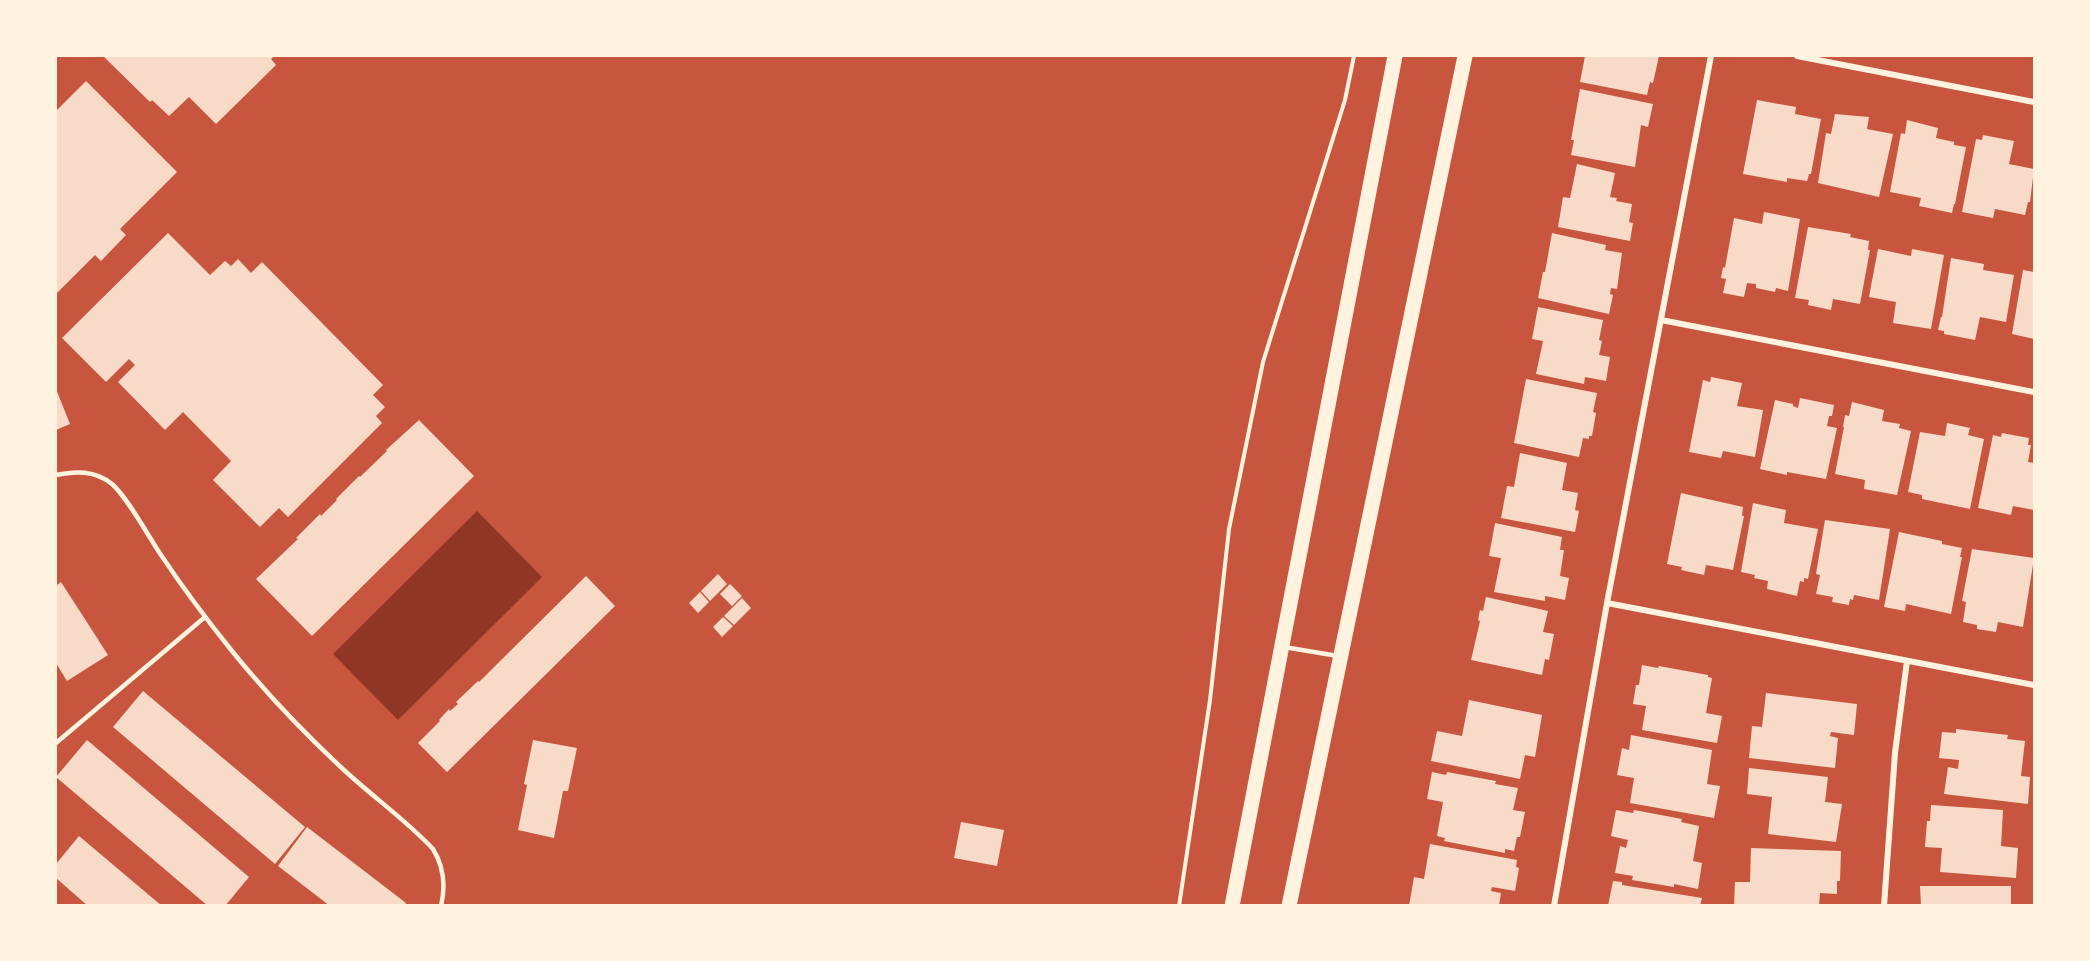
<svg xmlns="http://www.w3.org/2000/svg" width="2090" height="961" viewBox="0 0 2090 961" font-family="'Fira Sans',sans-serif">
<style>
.water{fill:#8f3625}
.building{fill:#f7dbc8}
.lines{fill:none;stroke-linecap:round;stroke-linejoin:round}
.path{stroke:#fff3e0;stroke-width:4}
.service{stroke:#fff3e0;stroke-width:4.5}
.minor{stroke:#fff3e0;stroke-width:6}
.primary{stroke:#fff3e0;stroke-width:15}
</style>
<rect width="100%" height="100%" fill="#c8553d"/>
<path class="water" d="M 477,511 L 542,577 L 398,720 L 333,654 Z"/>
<path class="building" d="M 103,56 L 274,56 L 271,59 L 276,65 L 216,124 L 189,97 L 169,116 L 152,100 L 150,102 Z
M 1585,56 L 1659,56 L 1653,83 L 1650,82 L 1647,95 L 1580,82 Z
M 86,81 L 177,172 L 120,229 L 126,235 L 101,261 L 95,255 L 56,294 L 56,111 Z
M 1580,89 L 1653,104 L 1648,127 L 1641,125 L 1635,167 L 1571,155 L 1574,140 L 1571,140 Z
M 1757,100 L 1796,107 L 1795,114 L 1821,119 L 1811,174 L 1809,174 L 1807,181 L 1787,178 L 1787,182 L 1743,174 Z
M 1835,114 L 1869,117 L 1867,129 L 1893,134 L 1879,197 L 1818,183 L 1826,133 L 1831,134 Z
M 1907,120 L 1938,128 L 1936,138 L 1954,142 L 1954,145 L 1966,147 L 1955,204 L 1954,204 L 1952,213 L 1919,206 L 1921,198 L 1890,192 L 1901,133 L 1905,134 Z
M 1983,135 L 2014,141 L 2009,164 L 2034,169 L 2030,202 L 2028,202 L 2025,215 L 1995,209 L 1993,218 L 1962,212 L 1976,139 L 1982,140 Z
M 1577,164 L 1615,173 L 1610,197 L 1617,198 L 1616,201 L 1632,204 L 1629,222 L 1633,223 L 1630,241 L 1558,227 L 1563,197 L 1570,198 Z
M 1764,212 L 1800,219 L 1788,291 L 1776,288 L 1775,292 L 1756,288 L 1756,284 L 1747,283 L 1744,297 L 1723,293 L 1726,279 L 1721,278 L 1723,267 L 1725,268 L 1734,218 L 1762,224 Z
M 1808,227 L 1851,234 L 1850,237 L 1869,241 L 1868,250 L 1870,250 L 1860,304 L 1833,299 L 1831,310 L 1808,305 L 1809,300 L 1795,298 Z
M 168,233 L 210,275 L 225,261 L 231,266 L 238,259 L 251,273 L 262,262 L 383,385 L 373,395 L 385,407 L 376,416 L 382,423 L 288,517 L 279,508 L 260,527 L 213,480 L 231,461 L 183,412 L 165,430 L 118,382 L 135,365 L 129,359 L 106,382 L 62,338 Z
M 1552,233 L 1606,245 L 1605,250 L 1622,253 L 1617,289 L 1611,288 L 1610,294 L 1613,295 L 1609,314 L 1538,298 L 1543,272 L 1545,272 Z
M 1878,249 L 1911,256 L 1912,249 L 1944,255 L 1931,329 L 1893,323 L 1896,302 L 1869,297 Z
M 1951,258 L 1984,264 L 1983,270 L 2014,275 L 2006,322 L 1980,317 L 1975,340 L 1944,334 L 1944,331 L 1938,330 L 1941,317 L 1942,317 Z
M 2023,270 L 2034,272 L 2034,339 L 2012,334 Z
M 1538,307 L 1603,320 L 1599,340 L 1602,341 L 1599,355 L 1610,357 L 1606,381 L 1585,377 L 1584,384 L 1536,374 L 1543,341 L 1532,339 Z
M 1711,377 L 1742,383 L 1737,406 L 1763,410 L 1755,457 L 1723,451 L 1721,458 L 1689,452 L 1703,380 L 1710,382 Z
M 1526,379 L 1597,393 L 1593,412 L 1596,413 L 1592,436 L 1589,436 L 1589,439 L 1583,438 L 1579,457 L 1514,443 Z
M 56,389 L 70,424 L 56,430 Z
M 1800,398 L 1834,405 L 1832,416 L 1829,416 L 1827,426 L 1837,428 L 1826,479 L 1787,472 L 1787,475 L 1760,469 L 1775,400 L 1793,404 L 1793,406 L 1798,408 Z
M 1852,402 L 1884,410 L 1882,421 L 1900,424 L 1899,428 L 1911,431 L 1897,495 L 1864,489 L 1865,480 L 1835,474 L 1844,427 L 1843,427 L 1845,415 L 1849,416 Z
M 419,420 L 474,476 L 312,636 L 256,579 L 298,539 L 296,538 L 320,514 L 321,516 L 337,500 L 336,499 L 359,476 L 360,477 L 387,451 L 386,450 Z
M 1947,423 L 1970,428 L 1968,435 L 1984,439 L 1970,509 L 1922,499 L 1922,495 L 1908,492 L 1920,432 L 1945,436 Z
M 2002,433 L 2029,438 L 2028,445 L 2031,445 L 2028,462 L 2034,463 L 2034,510 L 2013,506 L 2011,515 L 1978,508 L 1993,435 L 2001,437 Z
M 1520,453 L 1567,463 L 1562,490 L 1578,493 L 1575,510 L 1579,511 L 1575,532 L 1501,518 L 1507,486 L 1514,487 Z
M 1681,493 L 1743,507 L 1742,516 L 1744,516 L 1733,570 L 1706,565 L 1704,575 L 1681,570 L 1682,567 L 1667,564 Z
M 1753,503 L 1786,510 L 1784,523 L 1818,529 L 1808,579 L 1804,578 L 1804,582 L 1800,581 L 1797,596 L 1767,589 L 1768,581 L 1754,578 L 1755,575 L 1741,572 Z
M 1825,520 L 1890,529 L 1879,600 L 1854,595 L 1853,600 L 1850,599 L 1849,605 L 1832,602 L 1833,597 L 1816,594 L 1820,575 L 1816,574 Z
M 1495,523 L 1562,537 L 1560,550 L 1564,550 L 1560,576 L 1569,578 L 1565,600 L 1545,596 L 1545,601 L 1494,592 L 1501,558 L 1489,556 Z
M 1899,532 L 1942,541 L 1942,544 L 1962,548 L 1960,557 L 1962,557 L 1951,614 L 1906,604 L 1905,611 L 1884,607 Z
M 1972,549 L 2034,558 L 2023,627 L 1998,622 L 1996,632 L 1977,629 L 1977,625 L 1963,622 L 1966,602 L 1962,601 Z
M 718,574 L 727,584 L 710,601 L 701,591 Z
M 586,576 L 615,606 L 447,772 L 418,743 L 440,721 L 439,720 L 449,709 L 450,711 L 458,704 L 456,702 L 478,681 L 479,682 Z
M 61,582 L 108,655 L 67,681 L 56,663 L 56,586 Z
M 730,584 L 742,596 L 732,606 L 720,594 Z
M 700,592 L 709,602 L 698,613 L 689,603 Z
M 1486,597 L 1548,611 L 1543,632 L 1554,634 L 1549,660 L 1545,659 L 1542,675 L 1471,660 L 1480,621 L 1478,620 L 1480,610 L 1483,611 Z
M 742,598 L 751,608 L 734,625 L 724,616 Z
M 723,617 L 733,626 L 722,637 L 713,627 Z
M 1642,665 L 1658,668 L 1659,666 L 1708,675 L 1708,677 L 1712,678 L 1706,713 L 1722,716 L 1717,743 L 1642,730 L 1646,706 L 1633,704 L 1636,685 L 1639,685 Z
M 143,691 L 305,827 L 275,864 L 113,727 Z
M 1766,693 L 1857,704 L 1854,735 L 1831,732 L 1830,736 L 1838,738 L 1835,768 L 1749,758 L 1752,726 L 1762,727 Z
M 1469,700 L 1542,715 L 1535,757 L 1525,755 L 1520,779 L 1431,761 L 1437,731 L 1462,736 Z
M 1956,729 L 2008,735 L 2007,739 L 2025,741 L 2021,776 L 2030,777 L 2028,804 L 1944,794 L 1948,767 L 1958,769 L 1959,760 L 1939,758 L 1942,732 L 1956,733 Z
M 1631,735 L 1712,750 L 1707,784 L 1720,786 L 1714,818 L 1630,803 L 1634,778 L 1617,775 L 1622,748 L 1629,750 Z
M 87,740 L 249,877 L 225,906 L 208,906 L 56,777 Z
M 533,740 L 577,748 L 568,791 L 563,791 L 554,838 L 518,830 L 527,785 L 524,784 Z
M 1749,768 L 1828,777 L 1825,802 L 1842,804 L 1836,842 L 1768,834 L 1772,797 L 1747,794 Z
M 1432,772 L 1446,775 L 1447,772 L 1496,781 L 1495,784 L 1518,788 L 1513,810 L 1525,812 L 1520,837 L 1517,837 L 1514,851 L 1505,849 L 1505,853 L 1444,841 L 1445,838 L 1437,836 L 1443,802 L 1427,799 Z
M 1931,805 L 2003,810 L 2001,846 L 2018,848 L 2016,878 L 1940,872 L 1942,848 L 1925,847 L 1927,821 L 1930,821 Z
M 1616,810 L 1633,813 L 1634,810 L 1682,819 L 1681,822 L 1699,826 L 1693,861 L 1702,863 L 1698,889 L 1674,884 L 1674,887 L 1632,880 L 1633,876 L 1615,873 L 1620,846 L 1626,848 L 1628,840 L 1611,836 Z
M 961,822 L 1004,830 L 997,866 L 954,858 Z
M 307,827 L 406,903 L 404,906 L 330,906 L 278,866 Z
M 79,836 L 162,906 L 88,906 L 56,878 L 56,864 Z
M 1430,844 L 1517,860 L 1516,867 L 1519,868 L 1515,891 L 1492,887 L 1491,891 L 1501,893 L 1499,906 L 1409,906 L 1414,877 L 1424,879 Z
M 1751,848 L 1841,851 L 1840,881 L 1837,881 L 1837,894 L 1820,893 L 1819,906 L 1734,906 L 1735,882 L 1750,882 Z
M 1613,881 L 1622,882 L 1622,885 L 1702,898 L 1700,906 L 1608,906 Z
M 1920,886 L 2011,886 L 2011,906 L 1921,906 Z"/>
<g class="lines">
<path class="path" d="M 1179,906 L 1210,700 L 1229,529 L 1263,362 L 1345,100 L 1354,56"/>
<path class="service" d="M 56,475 C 75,471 95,470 112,484 C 128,498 148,536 161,555 C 183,588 207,620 232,651 C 266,693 304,733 344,770 C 373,797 406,820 433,849 C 444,867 446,885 441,906
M 1284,647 L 1338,656
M 56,743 L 205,617"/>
<path class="minor" d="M 1797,56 L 2034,102
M 1661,320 L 2034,392
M 1607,603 L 2034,685
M 1554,906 L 1607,603 L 1711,56
M 1884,906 L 1895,753 L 1907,661"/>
<path class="primary" d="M 1232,906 L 1395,56
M 1289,906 L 1465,56"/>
</g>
<rect width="2090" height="961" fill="none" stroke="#fff3e0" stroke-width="114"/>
</svg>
